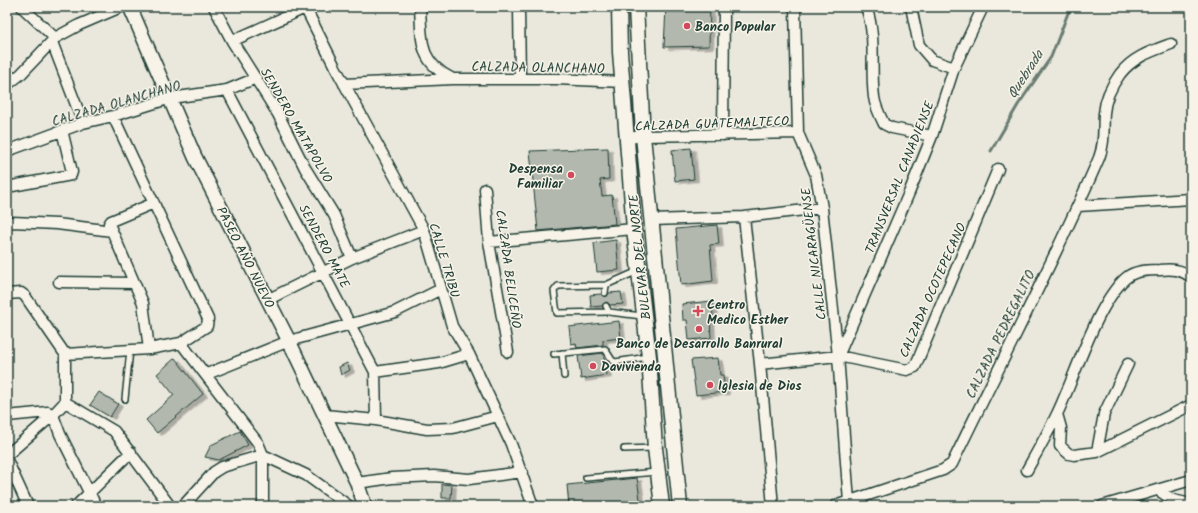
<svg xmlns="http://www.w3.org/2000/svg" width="1198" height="513" viewBox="0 0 1198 513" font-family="Kalam,sans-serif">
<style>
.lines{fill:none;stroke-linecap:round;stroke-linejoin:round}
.stream{stroke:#6a7c72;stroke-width:3}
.building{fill:#b2b8ae;stroke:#1f3d34;filter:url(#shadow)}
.service-casing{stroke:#1f3d34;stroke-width:8}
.minor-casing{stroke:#1f3d34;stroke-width:13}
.tertiary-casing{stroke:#1f3d34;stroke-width:16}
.secondary-casing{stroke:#1f3d34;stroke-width:17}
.path{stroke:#1f3d34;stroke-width:2;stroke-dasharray:1 3;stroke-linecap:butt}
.service{stroke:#f7f3e8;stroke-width:5}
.minor{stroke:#f7f3e8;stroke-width:10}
.tertiary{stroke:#f7f3e8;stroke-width:13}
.secondary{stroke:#f7f3e8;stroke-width:14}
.poi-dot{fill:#d1495b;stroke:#f7f3e8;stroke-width:1.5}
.labels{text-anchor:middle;stroke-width:3;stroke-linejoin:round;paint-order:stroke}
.poi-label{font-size:13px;font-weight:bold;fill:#1f3d34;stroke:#f7f3e8;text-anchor:start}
.street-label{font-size:13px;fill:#1f3d34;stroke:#f7f3e8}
.water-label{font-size:14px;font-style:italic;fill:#445c53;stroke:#f7f3e8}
</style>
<defs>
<filter id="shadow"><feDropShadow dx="4.5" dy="2.5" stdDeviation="0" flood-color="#0004"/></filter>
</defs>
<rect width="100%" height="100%" fill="#eae8dd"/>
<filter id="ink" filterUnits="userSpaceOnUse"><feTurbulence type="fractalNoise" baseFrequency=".025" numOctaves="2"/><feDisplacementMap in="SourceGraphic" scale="8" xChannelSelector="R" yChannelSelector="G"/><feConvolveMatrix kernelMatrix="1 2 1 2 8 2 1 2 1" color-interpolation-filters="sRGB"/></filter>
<g filter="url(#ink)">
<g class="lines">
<path class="stream" d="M 991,151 L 1018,105 L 1051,57 L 1068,13 L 1074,7"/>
</g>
<path class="building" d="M 666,7 L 710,7 L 709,46 L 664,47 Z
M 608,148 L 609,179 L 600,180 L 602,196 L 612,195 L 615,224 L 538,231 L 530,151 Z
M 691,148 L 694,179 L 675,181 L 672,150 Z
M 717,225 L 719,244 L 710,245 L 713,281 L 681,285 L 676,229 Z
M 616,240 L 619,270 L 597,272 L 594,243 Z
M 621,292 L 623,304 L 610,305 L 606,302 L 602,306 L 591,307 L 590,295 L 601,294 L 605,297 L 609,293 Z
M 712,301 L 713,317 L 710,318 L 711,338 L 689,340 L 687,320 L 683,320 L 682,304 Z
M 619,321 L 621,338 L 603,340 L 603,345 L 577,348 L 576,343 L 571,344 L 569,327 Z
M 603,353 L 607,375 L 581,379 L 578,356 Z
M 175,358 L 203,394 L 157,433 L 146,420 L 174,395 L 157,374 Z
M 718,358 L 720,375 L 723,375 L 725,392 L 696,395 L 691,360 Z
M 347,363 L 350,370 L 341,375 L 339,367 Z
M 99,392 L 118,404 L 110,417 L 90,405 Z
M 240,431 L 248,445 L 219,460 L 205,457 L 211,445 Z
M 637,478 L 641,506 L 569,506 L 567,485 Z
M 442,484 L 452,485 L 451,498 L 442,498 Z"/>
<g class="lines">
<g class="service-casing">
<path id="service" d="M 606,285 L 558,286 L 554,291 L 557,313 L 608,312
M 605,293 L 606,285 L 638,271
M 606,306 L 609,312 L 642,316
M 562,353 L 564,376
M 554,354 L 605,349 L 612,360 L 615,362 L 648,357
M 125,399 L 130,350
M 624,449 L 654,448
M 586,478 L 657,472"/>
</g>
<g class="minor-casing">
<path id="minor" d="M 22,7 L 55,38
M 214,7 L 232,41 L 278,114 L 305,168 L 334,215 L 352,258
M 305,7 L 335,67 L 424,230 L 452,326 L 469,354 L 511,444 L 533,506
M 420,7 C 422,40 418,61 451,78
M 519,7 L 520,79
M 795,7 L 798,133 L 816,175 L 822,208 L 838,356 L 849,502
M 866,7 C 877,37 870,66 874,97 C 875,106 880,116 884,124 L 892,128 L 932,136
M 911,7 L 919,45 L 932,60 L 954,68
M 232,41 L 305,8
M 52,42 L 83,123
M 344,84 L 453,79 L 556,79 L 623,82
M 7,85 L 21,74 L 55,38 L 79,25 L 121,7
M 227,90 L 375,372 L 376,420
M 723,135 L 724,7
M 628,138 L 643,136 L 798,133
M 7,151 L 83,123 L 113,116 L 171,98 L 227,90 L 256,78
M 7,187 L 71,175 L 72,172 L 62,130
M 485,189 L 489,242 L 508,352
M 1078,206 L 1191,199
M 744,217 L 760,364 L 773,506
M 652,220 L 744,217 L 822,208
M 7,224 L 12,222 L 57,224 L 112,231
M 489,242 L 634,229
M 59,282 L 134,283
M 7,294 L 21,293 L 25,296 L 65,354 L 65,402 L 53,415 L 7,455
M 267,300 L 352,258 L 424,230
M 181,343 L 258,443 L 263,455 L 306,475 L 349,506
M 149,349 L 143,303 L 109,224 L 111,221 L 154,203
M 65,354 L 149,349 L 181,343 L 207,326 L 208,319 L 113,116
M 839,354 L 909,193 L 932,136 L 954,68 L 983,7
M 760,364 L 838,356 L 907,370 L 915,367 L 998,169
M 375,372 L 439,363 L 469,354
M 207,374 L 289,341 L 395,312 L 441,289
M 65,402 L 114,431 L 170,506
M 1057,414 L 1061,428 L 1060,446 L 1069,454 L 1074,455 L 1097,452 L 1191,405
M 325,415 L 376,420 L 427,429 L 453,428 L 498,416
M 7,416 L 48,412 L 53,415 L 60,434 L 96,506
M 1097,452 L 1104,414 L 1128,364
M 7,460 L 28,506
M 1027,470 C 1037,452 1048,433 1057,414 C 1074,380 1099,295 1130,275 C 1139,270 1150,270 1160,270 C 1172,269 1181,269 1191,277
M 357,483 L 392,478 L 434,476 L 469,479 L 522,472
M 1158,490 L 1173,500 L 1191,504
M 76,506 L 131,452
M 183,506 L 214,472 L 222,467 L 263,455 L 263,506
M 835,506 L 943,470 L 952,464 C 1001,362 1054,262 1099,158 C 1105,143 1103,129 1104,113 C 1105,100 1112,85 1120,74 C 1133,57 1152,51 1171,44
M 1102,506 L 1191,480"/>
</g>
<g class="tertiary-casing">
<path id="tertiary" d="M 130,7 L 195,157 L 289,341 L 357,483 L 365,506"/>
</g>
<g class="secondary-casing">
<path id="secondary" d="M 619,7 L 620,52 L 634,229 L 649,357 L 655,448 L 662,506
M 636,7 L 643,136 L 680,506"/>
</g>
<path class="path" d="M 7,208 L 9,213"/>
<use href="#service" class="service"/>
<use href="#minor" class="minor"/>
<use href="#tertiary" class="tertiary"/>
<use href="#secondary" class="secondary"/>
</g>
</g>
<g class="poi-dot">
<circle cx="687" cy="26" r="4"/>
<circle cx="571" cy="175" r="4"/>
<path d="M696 305h4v4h4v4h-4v4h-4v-4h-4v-4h4z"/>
<circle cx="699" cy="329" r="4"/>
<circle cx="593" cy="366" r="4"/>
<circle cx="710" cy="385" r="4"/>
</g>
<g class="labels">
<g class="poi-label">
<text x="695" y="31">Banco Popular</text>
<text x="563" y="173" text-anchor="end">Despensa<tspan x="563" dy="15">Familiar</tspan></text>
<text x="707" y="309">Centro<tspan x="707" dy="15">Medico Esther</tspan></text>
<text x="699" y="348" text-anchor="middle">Banco de Desarrollo Banrural</text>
<text x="601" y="371">Davivienda</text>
<text x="718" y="390">Iglesia de Dios</text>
</g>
<g class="street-label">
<text transform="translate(538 67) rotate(1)" y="5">CALZADA OLANCHANO</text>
<text transform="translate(116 103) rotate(-16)" y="5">CALZADA OLANCHANO</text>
<text transform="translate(712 123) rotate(-2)" y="5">CALZADA GUATEMALTECO</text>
<text transform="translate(297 125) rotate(60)" y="5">SENDERO MATAPOLVO</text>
<text transform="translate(899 177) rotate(-68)" y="5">TRANSVERSAL CANADIENSE</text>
<text transform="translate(325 246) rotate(62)" y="5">SENDERO MATE</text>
<text transform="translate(813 254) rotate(-97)" y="5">CALLE NICARAGÜENSE</text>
<text transform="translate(246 257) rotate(63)" y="5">PASEO AÑO NUEVO</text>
<text transform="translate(639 257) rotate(-96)" y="5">BULEVAR DEL NORTE</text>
<text transform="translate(445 260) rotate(73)" y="5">CALLE TRIBU</text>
<text transform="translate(509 269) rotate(82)" y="5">CALZADA BELICEÑO</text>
<text transform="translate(932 290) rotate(-66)" y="5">CALZADA OCOTEPECANO</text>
<text transform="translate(1000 334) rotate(-64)" y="5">CALZADA PEDREGALITO</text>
</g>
<g class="water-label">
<text transform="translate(1025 74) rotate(-57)" y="5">Quebrada</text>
</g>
</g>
<rect width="1198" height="513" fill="none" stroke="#f7f3e8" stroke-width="24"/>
<rect x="12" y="12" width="1174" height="489" fill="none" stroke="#1f3d34" stroke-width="1.5" filter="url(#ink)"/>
</svg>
